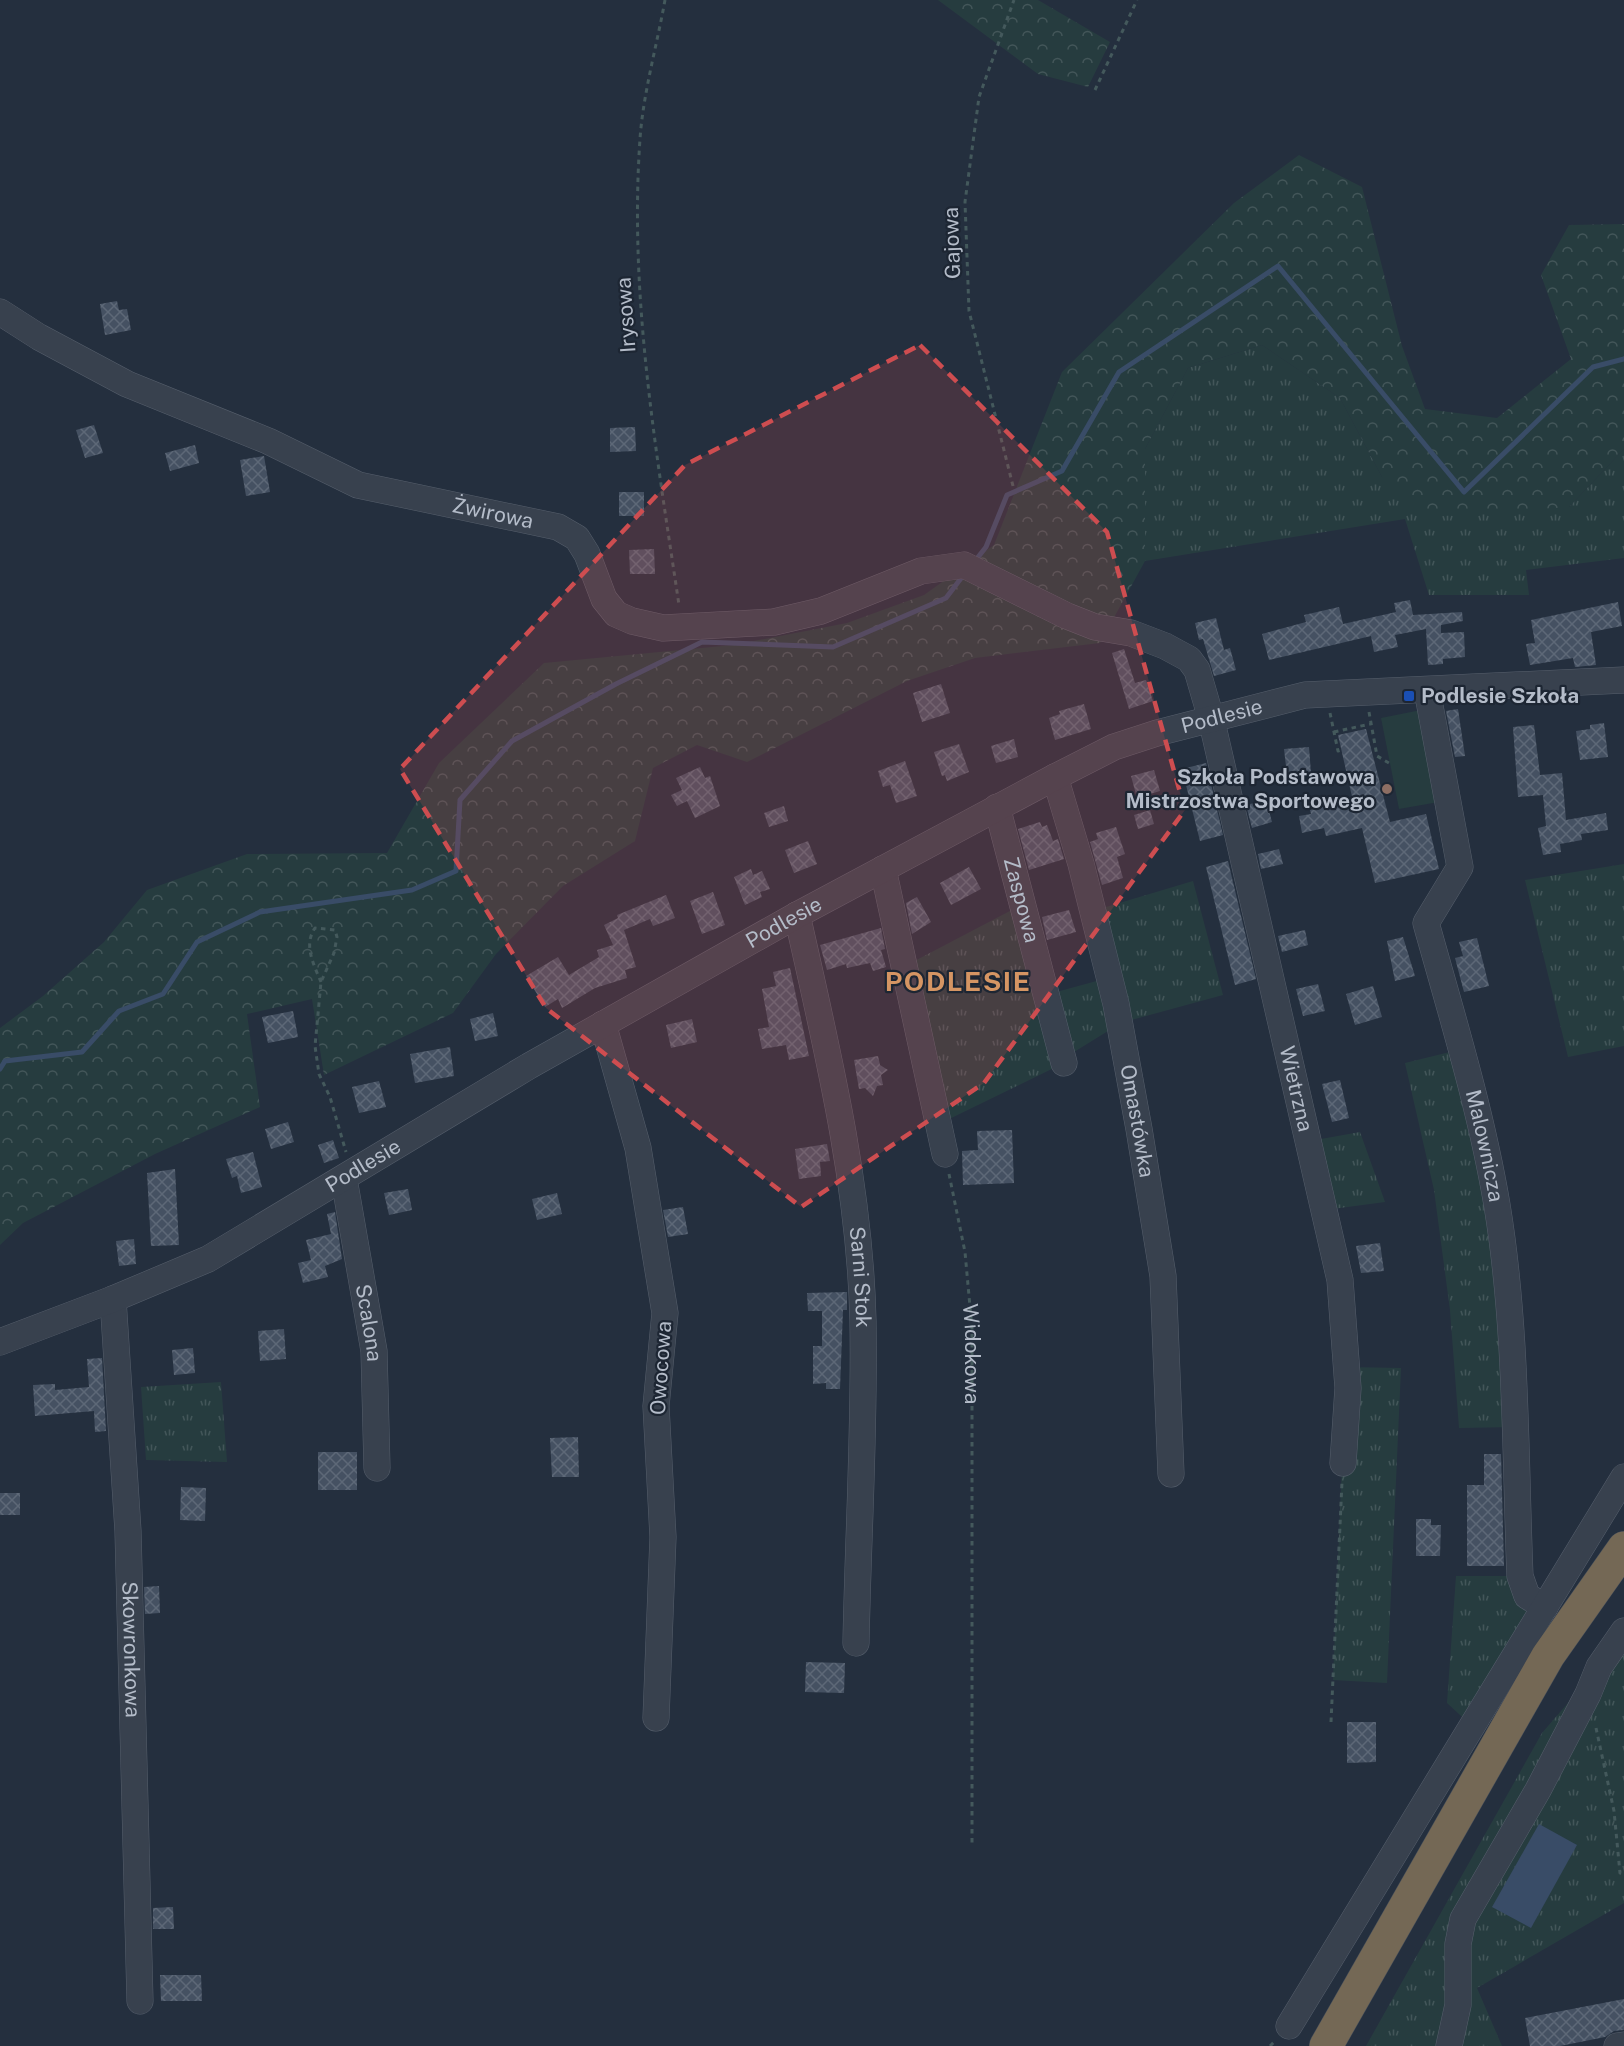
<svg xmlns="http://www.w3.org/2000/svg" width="1624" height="2046" viewBox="0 0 1624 2046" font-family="'Public Sans',sans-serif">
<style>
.grass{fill:url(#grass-tufts)}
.forest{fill:url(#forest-crowns)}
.park{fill:#263c3f}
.water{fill:#394c67}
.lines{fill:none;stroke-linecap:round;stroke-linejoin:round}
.stream{stroke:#394c67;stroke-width:5}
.building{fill:url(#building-cross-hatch)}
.minor-casing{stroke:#565f6c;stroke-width:27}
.highway-casing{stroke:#434c59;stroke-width:34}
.path{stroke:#44595c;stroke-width:3;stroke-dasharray:4.5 4.5;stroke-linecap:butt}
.minor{stroke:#38414e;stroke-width:26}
.highway{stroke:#746855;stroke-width:33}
.marked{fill:#ce4d50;fill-opacity:0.2;stroke:#ce4d50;stroke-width:4.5;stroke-dasharray:12 8;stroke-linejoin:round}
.transit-dot{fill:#1a4fb4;stroke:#1d2633;stroke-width:2}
.education-dot{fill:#8d6e63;stroke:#1d2633;stroke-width:2}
.labels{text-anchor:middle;stroke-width:4.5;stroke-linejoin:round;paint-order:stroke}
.street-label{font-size:21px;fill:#b4bcc9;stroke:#1d2633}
.poi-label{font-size:21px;font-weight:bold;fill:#b4bcc9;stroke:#1d2633;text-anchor:start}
.district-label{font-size:27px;font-weight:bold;letter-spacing:1.5px;fill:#d59563;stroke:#1d2633}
</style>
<defs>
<pattern id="grass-tufts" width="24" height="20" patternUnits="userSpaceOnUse" patternTransform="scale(1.5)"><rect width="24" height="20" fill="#263c3f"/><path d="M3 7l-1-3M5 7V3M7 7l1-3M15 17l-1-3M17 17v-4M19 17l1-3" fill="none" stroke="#435659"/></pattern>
<pattern id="forest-crowns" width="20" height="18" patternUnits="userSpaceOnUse" patternTransform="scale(1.5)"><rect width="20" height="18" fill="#263c3f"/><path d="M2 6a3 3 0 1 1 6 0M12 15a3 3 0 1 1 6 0" fill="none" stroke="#435659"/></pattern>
<pattern id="building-cross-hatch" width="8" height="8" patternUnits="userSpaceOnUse" patternTransform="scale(1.5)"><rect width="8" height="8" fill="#455162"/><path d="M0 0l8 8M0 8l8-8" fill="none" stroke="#5d6877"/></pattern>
</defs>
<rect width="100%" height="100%" fill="#242f3e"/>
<path class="grass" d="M 1262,345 L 1340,398 L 1382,477 L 1569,507 L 1624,449 L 1624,558 L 1526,570 L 1529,595 L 1429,595 L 1405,519 L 1145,561 L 1145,449 L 1188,368 Z
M 1624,864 L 1624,1046 L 1568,1057 L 1525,880 Z
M 1193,881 L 1223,995 L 1124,1022 L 1096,910 Z
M 1023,904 L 1064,1063 L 939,1124 L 905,966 Z
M 1104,979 L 1116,1026 L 1066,1057 L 1049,994 Z
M 1454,1051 L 1470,1082 L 1514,1427 L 1459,1428 L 1450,1310 L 1434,1190 L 1405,1063 Z
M 1360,1132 L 1385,1202 L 1325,1210 L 1310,1141 Z
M 1346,1367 L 1401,1368 L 1387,1683 L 1333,1680 Z
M 221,1382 L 227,1462 L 146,1460 L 141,1387 Z
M 1456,1576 L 1520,1576 L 1545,1607 L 1472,1726 L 1447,1703 Z
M 1624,1631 L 1624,1903 L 1477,1988 L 1502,2046 L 1366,2046 L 1542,1733 L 1599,1667 Z"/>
<path class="forest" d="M 938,0 L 1038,0 L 1110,42 L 1088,87 L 1038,74 Z
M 1299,155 L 1362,187 L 1402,346 L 1425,409 L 1497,418 L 1571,359 L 1541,275 L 1569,225 L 1624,224 L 1624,449 L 1569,507 L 1431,517 L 1382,477 L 1340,398 L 1262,345 L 1188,368 L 1145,449 L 1145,561 L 1100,643 L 975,658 L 907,681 L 747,762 L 697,745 L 653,768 L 635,841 L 563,886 L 496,954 L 453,1013 L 324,1075 L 312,999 L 247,1014 L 260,1107 L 155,1154 L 23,1223 L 0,1245 L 0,1028 L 43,996 L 104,942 L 147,890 L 247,854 L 387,853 L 439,763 L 544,663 L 733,645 L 847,623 L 924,595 L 994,545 L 1062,372 L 1234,203 Z"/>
<path class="park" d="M 1421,710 L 1439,802 L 1399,809 L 1381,718 Z"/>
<path class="water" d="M 1539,1824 L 1577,1845 L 1531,1928 L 1492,1907 Z"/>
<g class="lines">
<path class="stream" d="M 975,561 L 986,547 L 1007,495 L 1062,471 L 1119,372 L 1278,266 L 1464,492 L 1593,367 L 1624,359
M 0,1069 L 5,1061 L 82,1052 L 119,1011 L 163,994 L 197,942 L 260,912 L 412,890 L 456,871 L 460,800 L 512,741 L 616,684 L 702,642 L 833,647 L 946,598 L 965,573"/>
</g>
<path class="building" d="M 117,301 L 119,310 L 127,309 L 131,330 L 105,335 L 100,304 Z
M 94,425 L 103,453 L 85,458 L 76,430 Z
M 635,427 L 636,451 L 610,452 L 610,428 Z
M 195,445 L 199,463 L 170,471 L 165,453 Z
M 264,456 L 270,492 L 246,496 L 240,460 Z
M 619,492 L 644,492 L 644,516 L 619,516 Z
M 654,549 L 655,574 L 630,574 L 629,550 Z
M 1410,600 L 1413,615 L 1462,612 L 1463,621 L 1441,625 L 1441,633 L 1464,632 L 1465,657 L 1443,659 L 1443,664 L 1428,665 L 1426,629 L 1395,635 L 1398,647 L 1374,652 L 1371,636 L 1269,660 L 1262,634 L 1306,622 L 1304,615 L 1339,607 L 1343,624 L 1396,612 L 1394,603 Z
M 1618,602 L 1622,626 L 1591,632 L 1596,665 L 1575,667 L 1573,658 L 1530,665 L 1526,644 L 1535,643 L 1531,620 Z
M 1216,618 L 1224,650 L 1230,648 L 1236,670 L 1214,676 L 1203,639 L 1199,640 L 1195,623 Z
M 1124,649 L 1135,683 L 1146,680 L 1153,701 L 1129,709 L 1112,653 Z
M 941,684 L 950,713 L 922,722 L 913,693 Z
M 1084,704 L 1091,729 L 1055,740 L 1049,718 L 1060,714 L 1059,711 Z
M 1458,709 L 1465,756 L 1455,757 L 1446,711 Z
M 1604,723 L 1608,757 L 1580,760 L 1576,731 L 1590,729 L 1590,725 Z
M 1534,725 L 1540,775 L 1562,773 L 1566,820 L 1606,813 L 1608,830 L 1581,834 L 1582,840 L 1560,844 L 1561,852 L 1543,855 L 1538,828 L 1546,826 L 1543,795 L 1518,797 L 1513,727 Z
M 1366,729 L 1390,822 L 1426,814 L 1439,869 L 1375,883 L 1362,828 L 1326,836 L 1324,828 L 1302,833 L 1299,816 L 1311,814 L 1310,810 L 1353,801 L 1338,735 Z
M 1014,739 L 1018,757 L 996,763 L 991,746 Z
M 959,744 L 969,772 L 947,781 L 945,775 L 942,776 L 934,752 Z
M 1309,747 L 1311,773 L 1287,775 L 1284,749 Z
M 905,761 L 917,796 L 896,803 L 890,785 L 883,787 L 878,771 Z
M 1206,763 L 1223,835 L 1200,841 L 1182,769 Z
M 700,767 L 705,778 L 710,776 L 720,806 L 695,818 L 687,801 L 677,806 L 671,795 L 682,790 L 676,778 Z
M 1154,770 L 1160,791 L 1137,798 L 1131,776 Z
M 1266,800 L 1272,822 L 1252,828 L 1246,805 Z
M 784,806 L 788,821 L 769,827 L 764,813 Z
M 1150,810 L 1154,824 L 1138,829 L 1134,815 Z
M 1040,822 L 1042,827 L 1047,825 L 1053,841 L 1058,839 L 1064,859 L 1029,870 L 1018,829 Z
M 1116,827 L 1125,854 L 1117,857 L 1123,878 L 1102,885 L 1090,842 L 1098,839 L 1096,833 Z
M 808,841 L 817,864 L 794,873 L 785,850 Z
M 1279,849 L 1283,864 L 1261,869 L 1258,854 Z
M 1228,861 L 1256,979 L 1235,985 L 1206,867 Z
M 969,867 L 981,889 L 951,905 L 940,883 Z
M 751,869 L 753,875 L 762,871 L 770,889 L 760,892 L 762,897 L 745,905 L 734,877 Z
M 713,892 L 725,925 L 702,934 L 690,901 Z
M 666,895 L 675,918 L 653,926 L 650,919 L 624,930 L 636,967 L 625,970 L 627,978 L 595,988 L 562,1008 L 558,999 L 545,1007 L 526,976 L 558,957 L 569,975 L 599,957 L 597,950 L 613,945 L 604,925 L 618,918 L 617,915 Z
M 917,897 L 931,922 L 912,934 L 906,903 Z
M 1069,910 L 1076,932 L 1047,940 L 1042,917 Z
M 881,928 L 885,949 L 881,950 L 886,967 L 873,971 L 870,963 L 847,968 L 846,964 L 827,970 L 820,945 Z
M 1305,930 L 1308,945 L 1282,952 L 1278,936 Z
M 1403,937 L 1415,976 L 1395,981 L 1387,941 Z
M 1477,938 L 1489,986 L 1464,992 L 1455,958 L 1463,956 L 1459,942 Z
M 790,968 L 809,1056 L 789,1060 L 786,1045 L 762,1049 L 758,1029 L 769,1027 L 762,989 L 776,986 L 773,972 Z
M 1318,984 L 1325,1011 L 1303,1016 L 1296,989 Z
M 1373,986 L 1382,1017 L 1355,1025 L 1346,994 Z
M 293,1011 L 298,1037 L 268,1043 L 262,1017 Z
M 493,1013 L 498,1036 L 475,1041 L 470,1019 Z
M 692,1019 L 697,1042 L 671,1048 L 666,1025 Z
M 450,1047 L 454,1076 L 415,1083 L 410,1054 Z
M 878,1056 L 880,1065 L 888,1070 L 881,1075 L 883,1085 L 877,1086 L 873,1096 L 865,1088 L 859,1089 L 854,1060 Z
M 1340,1080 L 1349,1118 L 1332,1122 L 1322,1084 Z
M 379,1081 L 386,1107 L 359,1113 L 352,1087 Z
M 288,1122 L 294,1142 L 271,1149 L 265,1129 Z
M 1012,1130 L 1014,1183 L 963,1185 L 962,1151 L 978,1150 L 977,1131 Z
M 333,1140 L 339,1158 L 324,1163 L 318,1145 Z
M 827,1144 L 830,1161 L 820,1162 L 821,1176 L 799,1179 L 795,1149 Z
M 253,1152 L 262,1187 L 241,1193 L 237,1176 L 232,1178 L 226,1159 Z
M 175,1169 L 179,1245 L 151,1246 L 147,1173 Z
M 408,1189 L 412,1210 L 389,1215 L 384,1193 Z
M 557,1193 L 562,1214 L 537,1220 L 532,1199 Z
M 683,1207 L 688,1234 L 668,1237 L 663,1210 Z
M 335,1212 L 342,1259 L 325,1266 L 328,1277 L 303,1283 L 298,1263 L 311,1260 L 306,1240 L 331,1234 L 327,1214 Z
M 134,1239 L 136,1264 L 119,1266 L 116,1241 Z
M 1380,1243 L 1384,1271 L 1361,1273 L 1356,1246 Z
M 847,1292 L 847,1310 L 843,1310 L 840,1389 L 826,1389 L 826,1383 L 813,1384 L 813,1346 L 822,1346 L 822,1311 L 808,1311 L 807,1293 Z
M 284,1329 L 286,1359 L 260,1361 L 258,1331 Z
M 193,1348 L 195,1373 L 174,1375 L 172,1350 Z
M 102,1358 L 106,1431 L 95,1432 L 94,1411 L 35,1416 L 33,1385 L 55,1384 L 55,1390 L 89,1387 L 87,1359 Z
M 578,1437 L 579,1477 L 552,1477 L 550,1438 Z
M 318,1452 L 357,1452 L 357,1490 L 318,1490 Z
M 1484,1454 L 1501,1454 L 1504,1566 L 1467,1566 L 1467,1485 L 1484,1485 Z
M 181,1487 L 206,1488 L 205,1521 L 180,1520 Z
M 0,1493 L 20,1493 L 20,1515 L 0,1515 Z
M 1416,1519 L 1431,1519 L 1431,1525 L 1441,1525 L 1440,1556 L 1416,1556 Z
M 159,1586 L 160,1613 L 145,1614 L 144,1587 Z
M 806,1662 L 845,1663 L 844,1693 L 805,1692 Z
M 1347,1722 L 1376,1722 L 1376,1762 L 1347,1763 Z
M 173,1907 L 174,1929 L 153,1929 L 153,1908 Z
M 160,1975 L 201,1975 L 202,2001 L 161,2001 Z
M 1624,1999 L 1624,2030 L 1614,2031 L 1605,2037 L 1560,2046 L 1530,2046 L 1525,2018 Z"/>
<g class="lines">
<g class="minor-casing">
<g id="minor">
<path id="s2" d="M 0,312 L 39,337 L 127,384 L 268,441 L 358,485 L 558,527 L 577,538 L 587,554 L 604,599 L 616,614 L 632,621 L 663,628 L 774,622 L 821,611 L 921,571 L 964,565 L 1067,616 L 1095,627 L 1131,633 L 1165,646 L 1189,659 L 1197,670 L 1211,718 L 1340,1280 L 1348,1388 L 1343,1463"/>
<path id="s3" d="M 1427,690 L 1460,867 L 1426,923 C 1452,1016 1481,1110 1497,1205 C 1517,1327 1515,1453 1520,1576 L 1527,1596 L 1545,1607"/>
<path id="s4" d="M 1055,777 L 1081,864 L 1116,1004 L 1139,1129 L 1163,1276 L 1171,1474"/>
<path id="s5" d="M 997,807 L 1064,1063"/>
<path d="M 883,869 L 945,1154"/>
<path id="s6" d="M 797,915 C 827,1049 860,1184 863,1321 C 865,1428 858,1536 856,1643"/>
<path d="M 603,1024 L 638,1148 L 665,1313 L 656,1406 L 663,1537 L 656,1718"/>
<path id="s7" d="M 344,1179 L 374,1351 L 377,1468"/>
<path id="s8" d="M 113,1299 L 128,1531 L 140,2001"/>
<path id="s9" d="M 0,1342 L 113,1299 L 208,1259 L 529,1066 L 797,915 L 1055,777 L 1114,747 L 1157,733 L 1305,695 L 1624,680"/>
<path d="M 1289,2026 L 1624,1477"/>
<path d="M 1449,2046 L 1458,2005 L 1458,1944 L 1463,1919 L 1538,1790 L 1588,1694 L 1599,1667 L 1624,1631"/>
<path d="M 1617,2046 L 1624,2045"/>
</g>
</g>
<g class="highway-casing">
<path id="highway" d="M 1326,2046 L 1548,1656 L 1624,1548"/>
</g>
<g class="path">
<path d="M 665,0 C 657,45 643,94 640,139 C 629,296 656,450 679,605"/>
<path d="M 1095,90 L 1137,0"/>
<path d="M 1013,486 L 969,311 L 965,202 L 979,97 L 1014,0"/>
<path d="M 1369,712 L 1377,756 L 1389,763"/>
<path d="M 1330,713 L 1338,751 L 1341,750"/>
<path d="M 1334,732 L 1370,724"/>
<path d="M 321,982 C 314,965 303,945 315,928 L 335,930 L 337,937 L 334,953 L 321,982 L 315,1046 L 319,1074 L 330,1097 L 346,1152"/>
<path id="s1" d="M 949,1174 L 965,1252 L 972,1329 L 972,1846"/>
<path d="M 1331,1722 L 1342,1482"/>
<path d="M 1596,1728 L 1614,1811 L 1620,1873 L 1624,1874"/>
<path d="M 1270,2046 L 1276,2040"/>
</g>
<use href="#minor" class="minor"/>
<use href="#highway" class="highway"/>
</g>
<path class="marked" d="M 920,345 L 1107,532 L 1185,810 L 984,1083 L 801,1207 L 546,1008 L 400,769 L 685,465 Z"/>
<rect class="transit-dot" x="1403" y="690" width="12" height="12" rx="3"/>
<circle class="education-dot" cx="1387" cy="789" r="6"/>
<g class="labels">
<g class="street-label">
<text transform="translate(952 243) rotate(-92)" y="7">Gajowa</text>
<text transform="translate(626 315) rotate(-94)" y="7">Irysowa</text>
<text dy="7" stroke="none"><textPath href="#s2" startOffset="536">Żwirowa</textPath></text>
<text dy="7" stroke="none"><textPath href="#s9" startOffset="1377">Podlesie</textPath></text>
<text dy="7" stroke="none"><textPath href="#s5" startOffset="96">Zaspowa</textPath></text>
<text dy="7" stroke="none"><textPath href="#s9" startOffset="891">Podlesie</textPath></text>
<text dy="7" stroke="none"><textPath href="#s2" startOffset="1760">Wietrzna</textPath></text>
<text dy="7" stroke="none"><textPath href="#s4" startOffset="354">Omastówka</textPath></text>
<text dy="7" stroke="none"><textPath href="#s3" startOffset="476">Malownicza</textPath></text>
<text dy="7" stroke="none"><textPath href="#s9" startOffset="405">Podlesie</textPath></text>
<text dy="7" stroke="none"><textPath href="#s6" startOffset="368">Sarni Stok</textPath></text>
<text dy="7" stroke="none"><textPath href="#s7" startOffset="146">Scalona</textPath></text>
<text dy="7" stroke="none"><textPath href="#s1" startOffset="182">Widokowa</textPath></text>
<text transform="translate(661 1368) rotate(-86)" y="7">Owocowa</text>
<text dy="7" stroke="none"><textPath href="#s8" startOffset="351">Skowronkowa</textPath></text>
</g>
<g class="poi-label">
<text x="1421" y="703">Podlesie Szkoła</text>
<text x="1375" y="784" text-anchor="end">Szkoła Podstawowa<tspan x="1375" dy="24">Mistrzostwa Sportowego</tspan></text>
</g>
<g class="district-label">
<text x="958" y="991">PODLESIE</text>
</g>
</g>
</svg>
